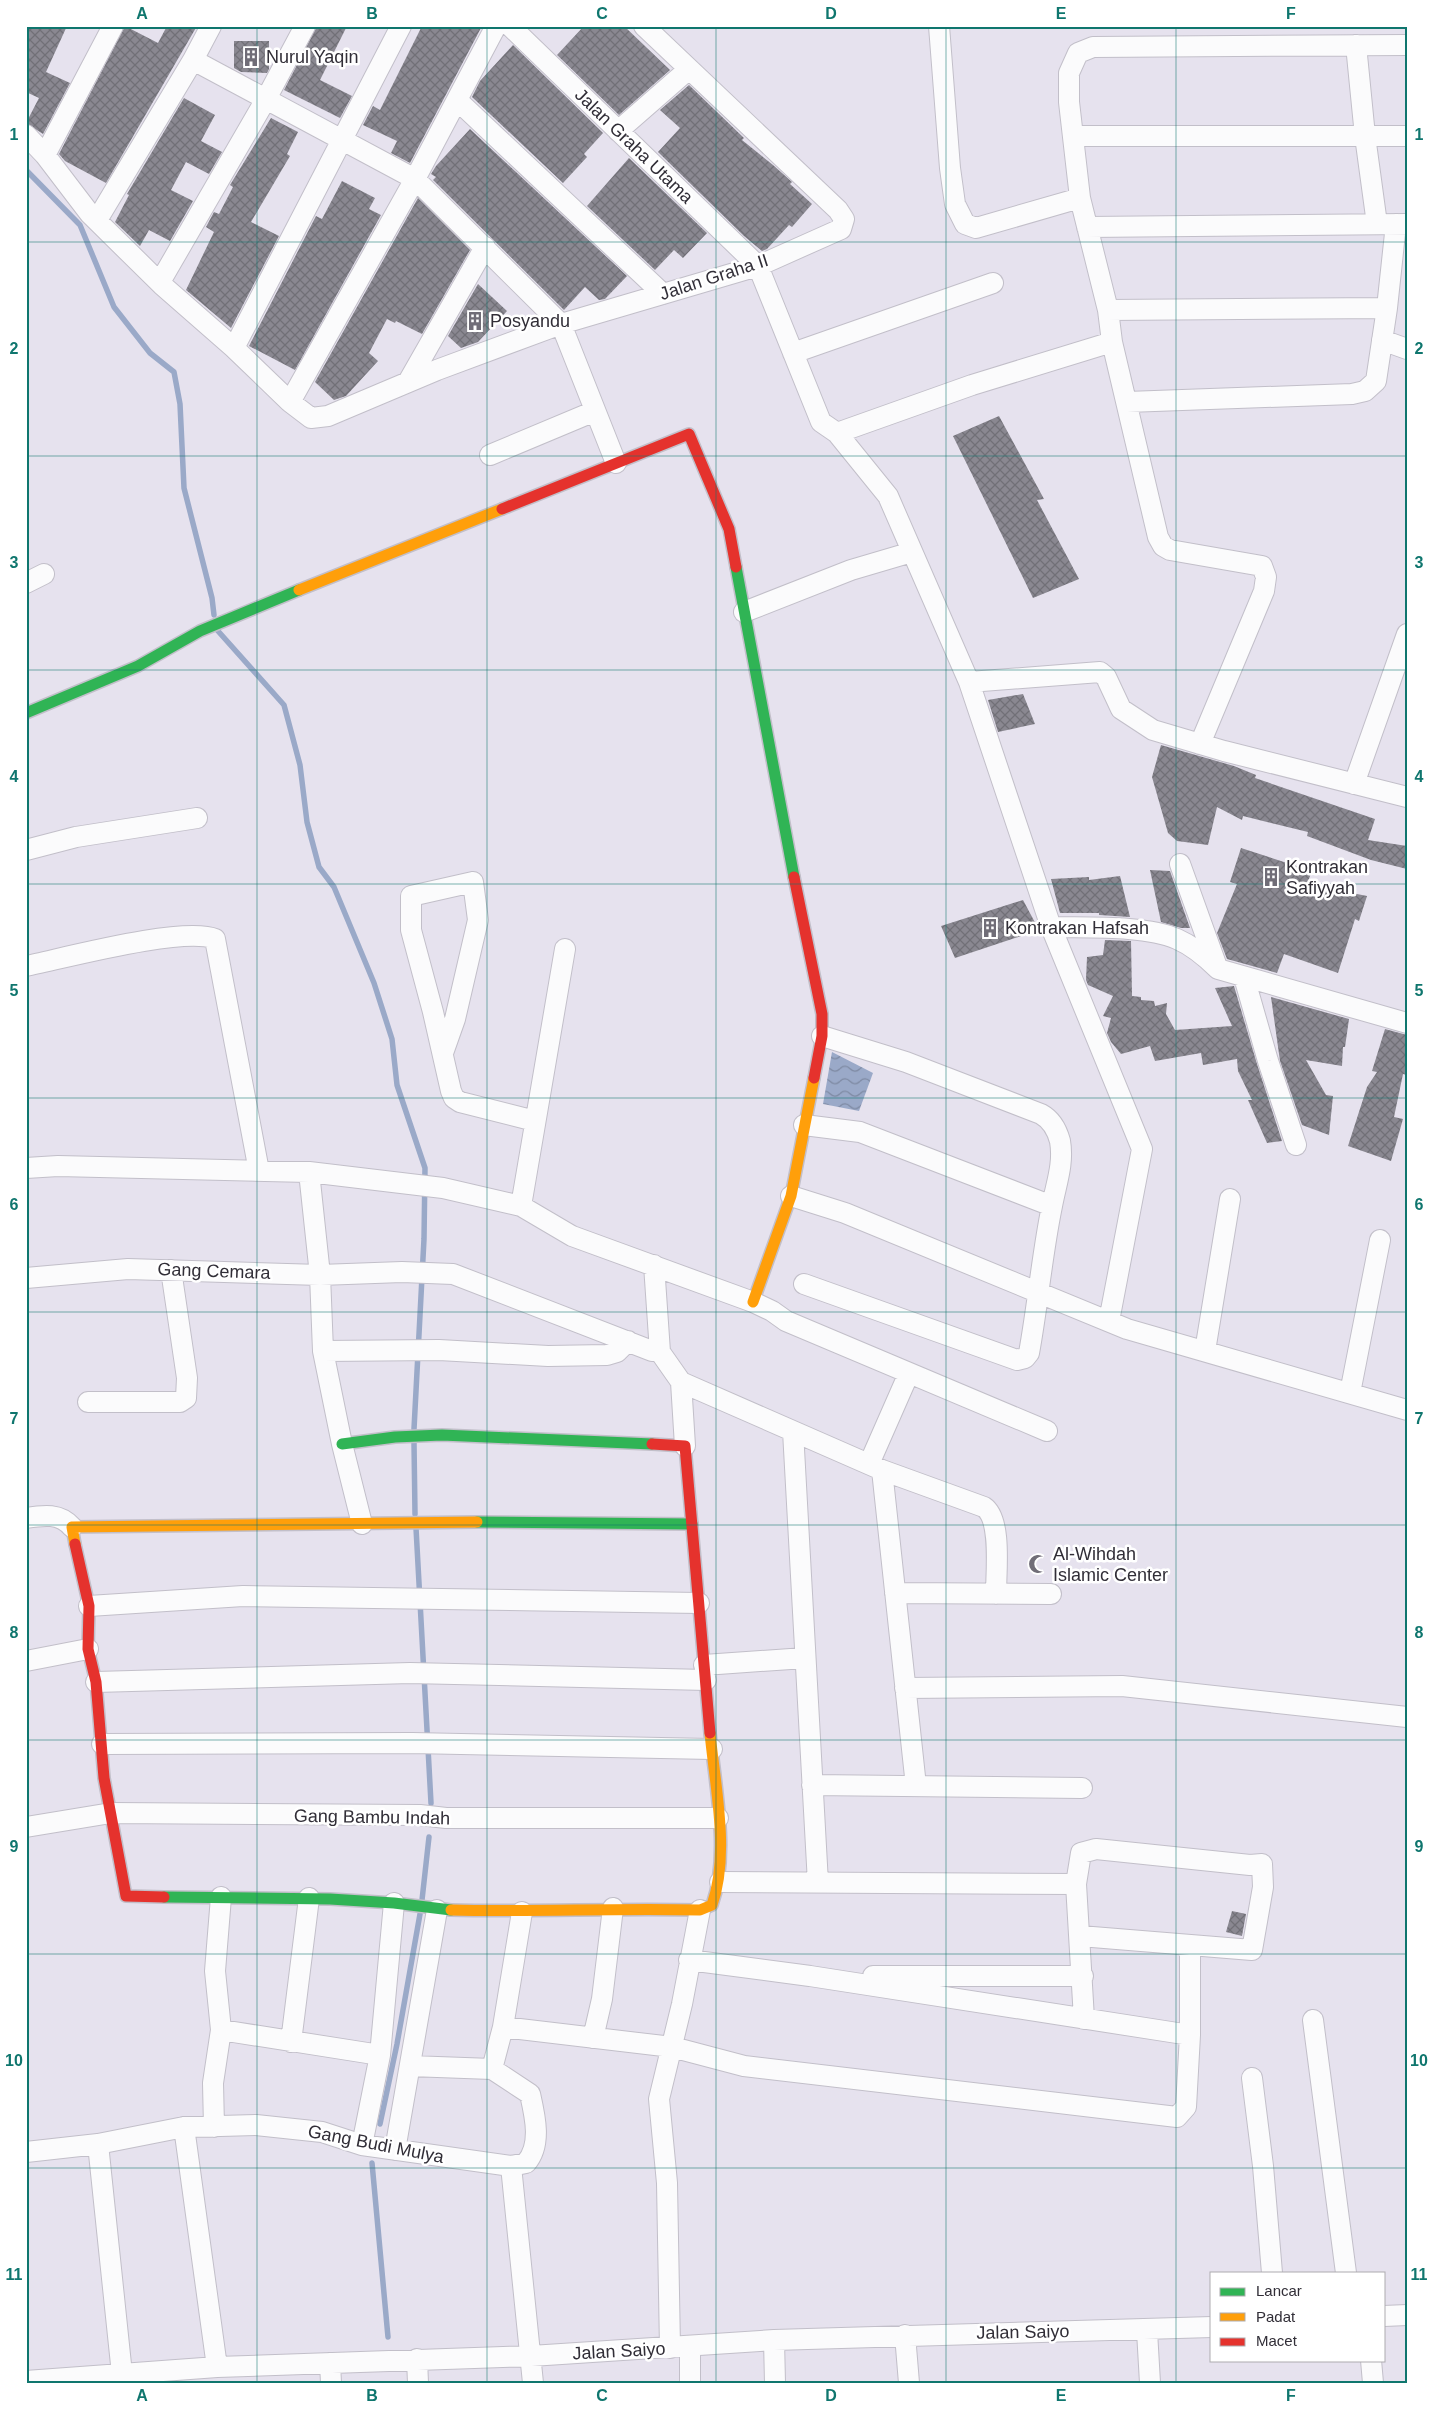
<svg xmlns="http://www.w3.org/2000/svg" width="1433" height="2409" viewBox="0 0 1433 2409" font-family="Helvetica,sans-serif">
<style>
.water{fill:url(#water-waves)}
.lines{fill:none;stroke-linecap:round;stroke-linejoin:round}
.stream{stroke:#9aa9c8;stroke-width:5.5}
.building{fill:url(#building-cross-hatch)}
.street-casing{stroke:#c2bfc9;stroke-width:22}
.fast-casing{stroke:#c2bfc9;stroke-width:14}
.slow-casing{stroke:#c2bfc9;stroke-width:14}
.jam-casing{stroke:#c2bfc9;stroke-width:14}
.street{stroke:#fbfbfc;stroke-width:20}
.fast{stroke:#30b455;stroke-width:11}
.slow{stroke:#ff9f0a;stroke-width:11}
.jam{stroke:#e5322d;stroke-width:11}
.grid{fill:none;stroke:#0f766e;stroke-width:1;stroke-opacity:0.55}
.labels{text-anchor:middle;stroke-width:5;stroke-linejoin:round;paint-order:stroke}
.poi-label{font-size:18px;fill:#312e37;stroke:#fff;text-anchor:start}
.street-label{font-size:18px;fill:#312e37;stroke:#fff}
.neatline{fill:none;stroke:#0f766e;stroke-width:2}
.grid-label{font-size:16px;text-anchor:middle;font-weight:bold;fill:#0f766e}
</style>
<defs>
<pattern id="water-waves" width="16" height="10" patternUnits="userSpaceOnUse" patternTransform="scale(1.25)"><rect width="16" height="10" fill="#9aa9c8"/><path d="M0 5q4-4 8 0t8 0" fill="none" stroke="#7e8aa3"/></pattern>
<pattern id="building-cross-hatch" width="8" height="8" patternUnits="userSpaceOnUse" patternTransform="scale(1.25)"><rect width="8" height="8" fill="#8a8891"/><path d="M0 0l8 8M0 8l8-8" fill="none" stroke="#717077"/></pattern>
</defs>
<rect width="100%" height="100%" fill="#e6e2ee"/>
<path class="water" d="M 832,1052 L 873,1073 L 859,1111 L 823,1104 Z"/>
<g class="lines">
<path class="stream" d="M 26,170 L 80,225 L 114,307 L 150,353 L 174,372 L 180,404 L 184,488 L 212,598 L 214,615
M 218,631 L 284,705 L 300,765 L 307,822 L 319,867 L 334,887 L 374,983 L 392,1039 L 397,1085 L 425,1168 L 424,1239 L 414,1429
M 414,1443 L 415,1514
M 416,1528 L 431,1803
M 422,1900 L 429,1837
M 380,2124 L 397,2044 L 420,1914
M 372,2163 L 388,2337"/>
</g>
<path class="building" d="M 26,26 L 67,26 L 46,72 L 70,83 L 43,134 L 26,123 L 39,98 L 26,92 Z
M 125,26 L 158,43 L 167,26 L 197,26 L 106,183 L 65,161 L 59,154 Z
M 317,26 L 347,26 L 320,80 L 352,96 L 340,118 L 284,90 Z
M 422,26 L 482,26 L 410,163 L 391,153 L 397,141 L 363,125 L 373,106 L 380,110 Z
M 584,26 L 624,26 L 670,70 L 619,115 L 557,55 Z
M 234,41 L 269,41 L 269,69 L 267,73 L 241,72 L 234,68 Z
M 513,45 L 603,133 L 584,154 L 587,157 L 563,183 L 472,97 L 480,81 Z
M 689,85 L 744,138 L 742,140 L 773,165 L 792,182 L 790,184 L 812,204 L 792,227 L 789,225 L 767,249 L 762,251 L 744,236 L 658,152 L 680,128 L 660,110 Z
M 184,98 L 215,115 L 201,141 L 222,152 L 209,174 L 186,162 L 171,190 L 193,201 L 170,241 L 149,230 L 140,246 L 115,222 L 129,195 L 127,194 Z
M 271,118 L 298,132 L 287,154 L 290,156 L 251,222 L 279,236 L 231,328 L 186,290 L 214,232 L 206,227 L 214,212 L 219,214 L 233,187 L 230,185 Z
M 470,129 L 627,276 L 605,299 L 599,300 L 585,287 L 564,310 L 433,180 L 436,177 L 431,174 L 436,166 Z
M 629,158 L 707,233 L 683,258 L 674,250 L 655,270 L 587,206 Z
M 342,181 L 375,198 L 369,209 L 381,215 L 295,370 L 249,346 L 316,216 L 322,219 Z
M 418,198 L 470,250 L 422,334 L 396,321 L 395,323 L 387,319 L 369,353 L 378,361 L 346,396 L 334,400 L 315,382 Z
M 478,284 L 507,311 L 478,342 L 461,348 L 448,336 Z
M 999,416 L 1044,499 L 1037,500 L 1079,579 L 1033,598 L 953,436 Z
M 1023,694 L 1035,724 L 998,732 L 988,700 Z
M 1161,745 L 1234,766 L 1256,775 L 1255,778 L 1375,819 L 1368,840 L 1407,846 L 1407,869 L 1371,860 L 1307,836 L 1308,832 L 1243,816 L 1242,820 L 1217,807 L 1208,845 L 1177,841 L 1168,833 L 1152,777 Z
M 1241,848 L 1312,871 L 1307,884 L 1367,896 L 1359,921 L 1355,919 L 1338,973 L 1284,954 L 1277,973 L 1227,959 L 1217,933 L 1237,884 L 1230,882 Z
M 1150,870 L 1170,871 L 1190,928 L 1181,928 L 1161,922 Z
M 1120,876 L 1130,917 L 1099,915 L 1099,913 L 1060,913 L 1051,879 L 1089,877 L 1089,880 Z
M 1023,900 L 1039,930 L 955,958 L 941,926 Z
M 1105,940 L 1131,941 L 1132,996 L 1141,997 L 1141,1000 L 1154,1001 L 1155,1006 L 1167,1003 L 1166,1014 L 1175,1030 L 1232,1026 L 1215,988 L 1234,986 L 1257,1064 L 1282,1141 L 1267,1143 L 1248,1100 L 1252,1100 L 1238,1071 L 1237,1059 L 1203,1065 L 1201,1053 L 1155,1061 L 1150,1046 L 1121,1054 L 1111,1042 L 1107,1033 L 1111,1018 L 1103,1016 L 1113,996 L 1088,985 L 1086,980 L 1087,957 L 1103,955 Z
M 1271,997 L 1349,1019 L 1345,1047 L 1343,1047 L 1342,1066 L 1306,1060 L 1326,1095 L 1333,1096 L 1329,1135 L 1302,1125 L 1280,1061 Z
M 1385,1029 L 1407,1035 L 1407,1075 L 1403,1074 L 1394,1117 L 1403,1119 L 1391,1161 L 1348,1146 L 1367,1087 L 1377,1072 L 1372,1071 Z
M 1232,1911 L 1246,1914 L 1242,1936 L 1226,1932 Z"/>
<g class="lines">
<g class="street-casing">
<path id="street" d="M 211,26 L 193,60 L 415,179 L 561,324 L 616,463
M 496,26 L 415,179 L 290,402 L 311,418 L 328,416 L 437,370 L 561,324 L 758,266 L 841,229 L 844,219 L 838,210 L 644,26
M 510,26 L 758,266 L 821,422 L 837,433 L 888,496 L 969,682 L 1051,927 L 1142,1149 L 1109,1321
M 939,26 L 950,168 L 955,204 L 965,224 L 976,228 L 1080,198
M 1356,45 L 1365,136 L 1377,224
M 457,100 L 663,294
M 618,131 L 689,69
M 26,135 L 45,155 L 90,214 L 162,285 L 234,348 L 290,402
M 1073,136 L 1407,136
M 45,155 L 113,26
M 97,220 L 193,60
M 1087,227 L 1407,224
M 160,282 L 266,99 L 305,26
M 1108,310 L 1387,308
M 1382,340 L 1407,349
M 234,348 L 401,26
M 793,353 L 993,283
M 408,382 L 485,247
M 1127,402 L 1352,394 L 1365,391 L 1376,381 L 1387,308 L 1396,224
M 837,433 L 972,385 L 1112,342
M 490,455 L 595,411
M 26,583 L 44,574
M 744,612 L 851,570 L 912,552
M 969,682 L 1100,672 L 1106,677 L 1121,709 L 1153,730 L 1224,751 L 1407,797
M 1200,744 L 1264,591 L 1266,577 L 1262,566 L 1170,550 L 1163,546 L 1158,537 L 1112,342 L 1108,310 L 1080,198 L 1069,102 L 1069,73 L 1078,53 L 1093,47 L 1407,45
M 1354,784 L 1407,634
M 26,850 L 76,837 L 197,818
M 1180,864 L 1217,967
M 1051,927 C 1087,928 1145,925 1177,939 C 1193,946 1206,957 1218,969 L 1407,1023
M 26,966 C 65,958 184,926 215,939 L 259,1171
M 1244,977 L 1268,1061 L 1296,1145
M 443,1053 L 455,1019 L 478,920 L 473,882 L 411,896 L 411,930 L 433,1012 L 451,1091 L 454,1098 L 460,1102 L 535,1121
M 804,1125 L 860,1132 L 1052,1206
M 26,1168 L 58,1166 L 309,1172 L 443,1188 L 521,1206 L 572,1236 L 753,1302 L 772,1311 L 786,1321 L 1047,1431
M 309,1172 L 320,1275 L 323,1351 L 342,1444 L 362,1524
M 791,1196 L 845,1213 L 1127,1329 L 1407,1410
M 521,1206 L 565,949
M 654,1265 L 660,1352 L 681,1382 L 882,1470 L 984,1507 C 1002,1519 996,1572 996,1594
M 26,1278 L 128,1269 L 320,1275 L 402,1272 L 453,1274 L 652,1351 L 660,1351
M 804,1284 L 1017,1360 L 1025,1358 L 1029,1353 C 1038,1304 1042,1254 1052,1206 C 1056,1184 1064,1164 1060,1141 C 1057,1130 1052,1120 1041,1114 L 906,1062 L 822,1036
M 323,1351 L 439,1350 L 548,1356 L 607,1355 L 617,1352 L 628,1341
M 1205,1351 L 1230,1199
M 681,1382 L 685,1446
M 1350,1393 L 1380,1240
M 88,1402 L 180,1402 L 186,1398 L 187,1378 L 171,1270
M 793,1431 L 818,1883
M 869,1464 L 909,1373
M 882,1470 L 916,1786
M 26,1518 C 44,1515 60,1513 72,1527
M 895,1593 L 1051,1594
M 89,1606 L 243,1596 L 699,1603
M 26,1661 L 88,1649
M 704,1665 L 805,1658
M 96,1682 L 410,1673 L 706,1680
M 905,1688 L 1122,1686 L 1407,1717
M 102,1744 L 412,1743 L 712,1749
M 812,1785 L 1082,1788
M 26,1827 L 111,1813 L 420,1815 L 446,1818 L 718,1818
M 720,1882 L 1076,1884
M 1080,1936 L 1252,1950 L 1263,1887 L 1262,1864 L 1250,1865 L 1096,1849 L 1081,1853 L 1076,1884 L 1084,2019
M 689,1960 L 810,1976 L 1190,2035
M 873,1976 L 1083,1976
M 1313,2020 L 1346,2273
M 503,2027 L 672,2047 L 744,2066 L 1177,2117 L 1186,2107 L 1190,2035 L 1190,1946
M 221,2030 L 380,2055
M 593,2038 L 602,1999 L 613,1908
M 291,2042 L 309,1898
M 410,2066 L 492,2069 L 503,2027 L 522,1912
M 1252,2078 L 1263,2166 L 1272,2273
M 184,2127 L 217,2367
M 214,2127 L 213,2083 L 221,2030 L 215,1971 L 221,1897
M 98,2144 L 122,2374
M 362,2145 L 380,2055 L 394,1903
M 395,2150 L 437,1910
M 26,2152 L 98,2144 L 184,2127 L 256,2125 L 322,2132 L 362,2145 L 511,2166 L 526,2163 C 542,2145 535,2116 530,2094 L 492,2069
M 511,2166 L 533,2383
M 1384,2316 L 1407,2315
M 1147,2331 L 1150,2383
M 905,2335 L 909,2383
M 774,2340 L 775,2383
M 690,2346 L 690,2383
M 670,2348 L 667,2183 L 659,2099 L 682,2004 L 700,1910
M 417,2359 L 418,2383
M 1371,2360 L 1373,2383
M 330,2363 L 331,2383
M 26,2381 L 217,2367 L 531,2356 L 774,2340 L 1212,2327"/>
</g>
<g class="fast-casing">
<path id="fast" d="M 736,567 L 794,877
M 26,713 L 138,666 L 200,631 L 299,590
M 342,1444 L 395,1437 L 442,1435 L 652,1444
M 477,1522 L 692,1524
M 164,1897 L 330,1899 L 394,1903 L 451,1910"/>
</g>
<g class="slow-casing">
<path id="slow" d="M 299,590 L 502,509
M 753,1302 L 791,1196 L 814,1078
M 75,1544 L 72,1527 L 477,1522
M 451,1910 C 534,1912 617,1908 700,1910 L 712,1905 C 730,1854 715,1786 710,1733"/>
</g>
<g class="jam-casing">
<path id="jam" d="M 502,509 L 689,434 L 729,529 L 736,567
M 794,877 L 822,1014 L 822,1036 L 814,1078
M 652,1444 L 685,1446 L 710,1733
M 75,1544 L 89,1606 L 88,1649 L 96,1682 L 104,1778 L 126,1896 L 164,1897"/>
</g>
<use href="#street" class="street"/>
<use href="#fast" class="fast"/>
<use href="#slow" class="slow"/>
<use href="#jam" class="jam"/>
</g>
<path class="grid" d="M 257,26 L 257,2383M 487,26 L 487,2383M 716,26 L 716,2383M 946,26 L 946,2383M 1176,26 L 1176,2383M 26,242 L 1407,242M 26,456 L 1407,456M 26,670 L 1407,670M 26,884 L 1407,884M 26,1098 L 1407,1098M 26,1312 L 1407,1312M 26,1525 L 1407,1525M 26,1740 L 1407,1740M 26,1954 L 1407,1954M 26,2168 L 1407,2168"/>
<defs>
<g id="building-bare" transform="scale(1.5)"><path d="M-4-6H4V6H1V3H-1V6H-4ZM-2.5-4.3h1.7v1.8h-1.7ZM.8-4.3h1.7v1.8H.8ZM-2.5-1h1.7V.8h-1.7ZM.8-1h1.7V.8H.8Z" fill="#706d77" stroke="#fff" stroke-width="2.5" paint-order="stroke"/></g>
<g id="mosque-bare" transform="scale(1.5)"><path d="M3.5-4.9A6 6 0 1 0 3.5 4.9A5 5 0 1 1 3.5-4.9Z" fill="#706d77" stroke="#fff" stroke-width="2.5" paint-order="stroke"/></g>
</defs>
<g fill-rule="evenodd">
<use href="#building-bare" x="251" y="57"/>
<use href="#building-bare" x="475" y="321"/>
<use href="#building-bare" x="1271" y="877"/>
<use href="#building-bare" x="990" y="928"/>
<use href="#mosque-bare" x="1038" y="1564"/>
</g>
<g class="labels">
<g class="poi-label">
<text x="266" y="63">Nurul Yaqin</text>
<text x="490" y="327">Posyandu</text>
<text x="1286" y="873">Kontrakan<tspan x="1286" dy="21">Safiyyah</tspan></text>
<text x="1005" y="934">Kontrakan Hafsah</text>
<text x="1053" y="1560">Al-Wihdah<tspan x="1053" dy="21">Islamic Center</tspan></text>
</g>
<g class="street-label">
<text transform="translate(634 146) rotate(44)" y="6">Jalan Graha Utama</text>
<text transform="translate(714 277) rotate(-18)" y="6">Jalan Graha II</text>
<text transform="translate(214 1271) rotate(2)" y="6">Gang Cemara</text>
<text transform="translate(372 1817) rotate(1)" y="6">Gang Bambu Indah</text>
<text transform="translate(376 2144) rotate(11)" y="6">Gang Budi Mulya</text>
<text transform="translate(1023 2332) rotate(-1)" y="6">Jalan Saiyo</text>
<text transform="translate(619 2351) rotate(-3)" y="6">Jalan Saiyo</text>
</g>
</g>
<rect width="1433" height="2409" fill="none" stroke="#ffffff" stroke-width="55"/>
<rect x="1210" y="2272" width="175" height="90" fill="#ffffff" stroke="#adabaf"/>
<rect x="1220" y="2288" width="25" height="8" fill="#30b455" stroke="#adabaf"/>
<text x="1256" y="2296" font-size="15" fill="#312e37">Lancar</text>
<rect x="1220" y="2313" width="25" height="8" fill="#ff9f0a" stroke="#adabaf"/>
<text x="1256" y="2322" font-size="15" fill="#312e37">Padat</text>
<rect x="1220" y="2338" width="25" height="8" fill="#e5322d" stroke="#adabaf"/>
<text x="1256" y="2346" font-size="15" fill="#312e37">Macet</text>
<rect x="28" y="28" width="1378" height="2354" class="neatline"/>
<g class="grid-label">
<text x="142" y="19">A</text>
<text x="372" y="19">B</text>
<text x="602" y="19">C</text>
<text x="831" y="19">D</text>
<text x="1061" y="19">E</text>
<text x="1291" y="19">F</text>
<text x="14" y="140">1</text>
<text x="1419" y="140">1</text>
<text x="14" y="354">2</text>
<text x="1419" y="354">2</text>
<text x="14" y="568">3</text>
<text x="1419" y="568">3</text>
<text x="14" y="782">4</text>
<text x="1419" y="782">4</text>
<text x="14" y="996">5</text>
<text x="1419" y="996">5</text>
<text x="14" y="1210">6</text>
<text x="1419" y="1210">6</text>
<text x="14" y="1424">7</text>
<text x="1419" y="1424">7</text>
<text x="14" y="1638">8</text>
<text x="1419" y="1638">8</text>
<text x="14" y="1852">9</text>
<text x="1419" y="1852">9</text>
<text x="14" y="2066">10</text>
<text x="1419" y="2066">10</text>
<text x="14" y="2280">11</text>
<text x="1419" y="2280">11</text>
<text x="142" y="2401">A</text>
<text x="372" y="2401">B</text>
<text x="602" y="2401">C</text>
<text x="831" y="2401">D</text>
<text x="1061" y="2401">E</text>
<text x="1291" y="2401">F</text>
</g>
</svg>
